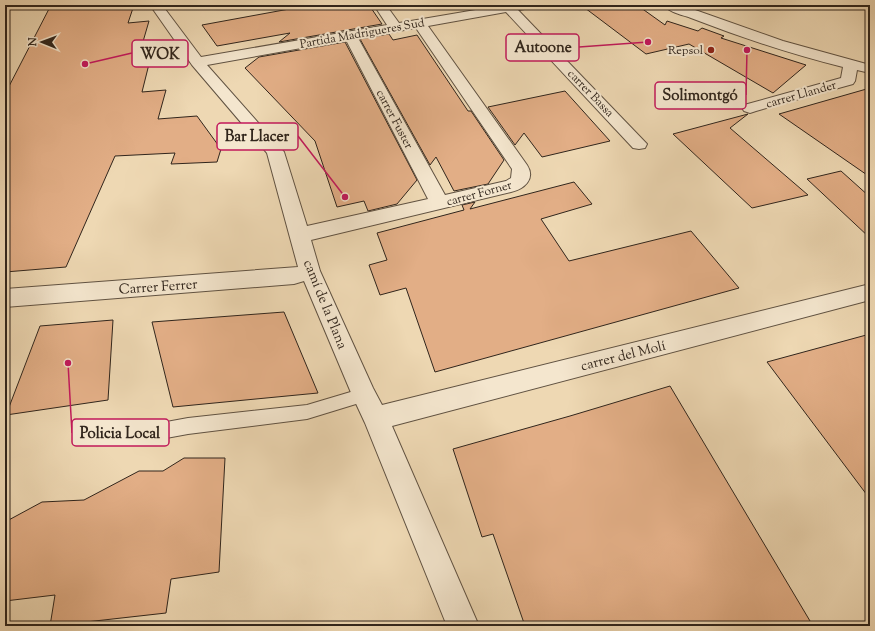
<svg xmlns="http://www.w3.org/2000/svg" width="875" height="631" viewBox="0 0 875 631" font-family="'Sorts Mill Goudy',serif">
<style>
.building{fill:#e2ae86;stroke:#30251c}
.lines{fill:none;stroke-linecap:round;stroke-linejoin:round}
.service-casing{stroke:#605242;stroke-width:2}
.minor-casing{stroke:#605242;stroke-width:2}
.primary-casing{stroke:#30251c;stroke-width:2}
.service{fill:#f4e6ce;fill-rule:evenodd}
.minor{fill:#f4e6ce;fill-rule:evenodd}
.primary{fill:#eed8b3;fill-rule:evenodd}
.poi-dot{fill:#8f2418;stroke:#f4e6ce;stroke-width:1.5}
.labels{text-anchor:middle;stroke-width:4;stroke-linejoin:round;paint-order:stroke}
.far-street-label{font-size:12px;fill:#30251c;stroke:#f4e6ce}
.far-poi-label{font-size:12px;fill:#30251c;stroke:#f4e6ce;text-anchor:end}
.street-label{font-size:14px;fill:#30251c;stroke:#f4e6ce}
.leader{fill:none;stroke:#c2185b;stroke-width:1.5}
.callout-dot{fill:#c2185b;stroke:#f4e6ce;stroke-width:1.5}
.callout{fill:#f4e6ce;stroke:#c2185b;stroke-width:1.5}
.callout-label{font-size:15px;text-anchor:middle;font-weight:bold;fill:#30251c}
</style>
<rect width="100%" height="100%" fill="#eed8b3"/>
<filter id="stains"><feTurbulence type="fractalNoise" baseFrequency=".005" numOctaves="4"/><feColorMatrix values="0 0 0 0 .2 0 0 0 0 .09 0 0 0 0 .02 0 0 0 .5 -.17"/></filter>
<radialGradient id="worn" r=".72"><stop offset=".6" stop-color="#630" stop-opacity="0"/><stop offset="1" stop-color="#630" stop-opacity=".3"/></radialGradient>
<path class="building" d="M 51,5 L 90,5 L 89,9 L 134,5 L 128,23 L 149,21 L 142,45 L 154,44 L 142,92 L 166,90 L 158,119 L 197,116 L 221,149 L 217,162 L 171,164 L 175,153 L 115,156 L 66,267 L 5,272 L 5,94 Z
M 311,5 L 369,5 L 382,24 L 279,42 L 290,33 L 217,46 L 202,25 Z
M 581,5 L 637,5 L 665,25 L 667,21 L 698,31 L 702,28 L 724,36 L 721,38 L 806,65 L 773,93 L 689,44 L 646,54 Z
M 389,34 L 393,40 L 417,35 L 468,111 L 471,111 L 504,160 L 488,184 L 454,191 L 436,157 L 430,165 L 360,39 Z
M 345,42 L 417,180 L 397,204 L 368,211 L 364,201 L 337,207 L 315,141 L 245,68 L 259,57 Z
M 870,88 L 870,177 L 779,114 Z
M 565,91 L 610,141 L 542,157 L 524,133 L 515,145 L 488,107 Z
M 748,114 L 730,128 L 808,195 L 752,208 L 673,134 Z
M 841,171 L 870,197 L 870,238 L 807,179 Z
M 574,182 L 592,204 L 541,219 L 569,261 L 691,231 L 739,288 L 435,372 L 406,288 L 380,295 L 369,265 L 387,260 L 377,233 L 464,210 L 462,205 L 475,202 L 470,209 Z
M 284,312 L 318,393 L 173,407 L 152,322 Z
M 113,320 L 108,400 L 6,415 L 40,326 Z
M 870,334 L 870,499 L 767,362 Z
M 670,386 L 813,626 L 525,626 L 493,534 L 482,537 L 453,449 L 570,416 Z
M 184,458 L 225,458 L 219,572 L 171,579 L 166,613 L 50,626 L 55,595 L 5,601 L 5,522 L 42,502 L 84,500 L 139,471 L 163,471 Z"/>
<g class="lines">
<g class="service-casing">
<path id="service" d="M 364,388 L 369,390 L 372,395 L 369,400 L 307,419 L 188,434 L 150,441 L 144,438 L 142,433 L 144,428 L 150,425 L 188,418 L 307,405 Z"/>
</g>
<g class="minor-casing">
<path id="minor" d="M 150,5 L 162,5 L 201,57 L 387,25 L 374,5 L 386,5 L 399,23 L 505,5 L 533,5 L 531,8 L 518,10 L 647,144 L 645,148 L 639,149 L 633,148 L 506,12 L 428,26 L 527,165 C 536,179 524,189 511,192 L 311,240 L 320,271 L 373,388 L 382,405 L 870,284 L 870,300 L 392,426 L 479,626 L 447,626 L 365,423 L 352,395 L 304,281 L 294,284 L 5,307 L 5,289 L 298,267 L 267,153 L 192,65 ZM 416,28 L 512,169 L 511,178 L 506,181 L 445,195 L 358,38 ZM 346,40 L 428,199 L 307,226 L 284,152 L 207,65 Z
M 664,5 L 681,5 L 783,41 L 870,65 L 870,73 L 857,70 L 855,81 L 853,84 L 756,111 L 750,113 L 744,111 L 742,108 L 744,105 L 841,78 L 843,67 C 791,54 740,37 691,18 C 683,15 668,12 664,5 Z"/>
</g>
<g class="primary-casing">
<path id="primary" d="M 5,5 L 12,5 L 9,10 L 5,11 Z"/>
</g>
<use href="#service" class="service"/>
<use href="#minor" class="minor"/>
<use href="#primary" class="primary"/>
</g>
<circle class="poi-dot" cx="711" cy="50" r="4"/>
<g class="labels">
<g class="far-street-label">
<text transform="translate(362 33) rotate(-10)" y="4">Partida Madrigueres Sud</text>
<text transform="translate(591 93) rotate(46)" y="4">carrer Bassa</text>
<text transform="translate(801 94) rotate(-16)" y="4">carrer Llander</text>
<text transform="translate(395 119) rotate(62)" y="4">carrer Fuster</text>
<text transform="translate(479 193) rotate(-15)" y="4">carrer Forner</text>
</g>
<g class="far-poi-label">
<text x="703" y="54">Repsol</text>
</g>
<g class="street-label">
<text transform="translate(158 286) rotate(-4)" y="5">Carrer Ferrer</text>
<text transform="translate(326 304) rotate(68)" y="5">camí de la Plana</text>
<text transform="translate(623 355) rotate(-14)" y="5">carrer del Molí</text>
</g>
</g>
<path class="leader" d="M648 42L579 47M85 64L132 53M747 50L746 95M345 197L298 136M68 363L72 433"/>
<g class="callout-dot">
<circle cx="648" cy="42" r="4"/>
<circle cx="85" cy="64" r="4"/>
<circle cx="747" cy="50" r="4"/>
<circle cx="345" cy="197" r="4"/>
<circle cx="68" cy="363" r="4"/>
</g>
<g class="callout">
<rect x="506" y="34" width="73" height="27" rx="4"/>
<rect x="132" y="40" width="56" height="27" rx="4"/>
<rect x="655" y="82" width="91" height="27" rx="4"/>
<rect x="217" y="123" width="81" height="27" rx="4"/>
<rect x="72" y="419" width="97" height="27" rx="4"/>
</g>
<g class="callout-label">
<text x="543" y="52">Autoone</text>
<text x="160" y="59">WOK</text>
<text x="700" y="100">Solimontgó</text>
<text x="257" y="141">Bar Llacer</text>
<text x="120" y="438">Policia Local</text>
</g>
<rect width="875" height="631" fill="none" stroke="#eed8b3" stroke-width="20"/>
<rect x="6" y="6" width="863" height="619" fill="none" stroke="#30251c" stroke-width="2"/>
<rect x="10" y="10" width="855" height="611" fill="none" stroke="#30251c"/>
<g transform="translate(42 42) rotate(271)" stroke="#f4e6ce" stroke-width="3" paint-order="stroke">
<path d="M0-3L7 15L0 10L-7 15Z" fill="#30251c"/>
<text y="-6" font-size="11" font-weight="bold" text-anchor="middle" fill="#30251c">N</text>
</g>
<rect width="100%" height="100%" filter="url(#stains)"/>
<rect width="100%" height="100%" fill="url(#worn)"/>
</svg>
